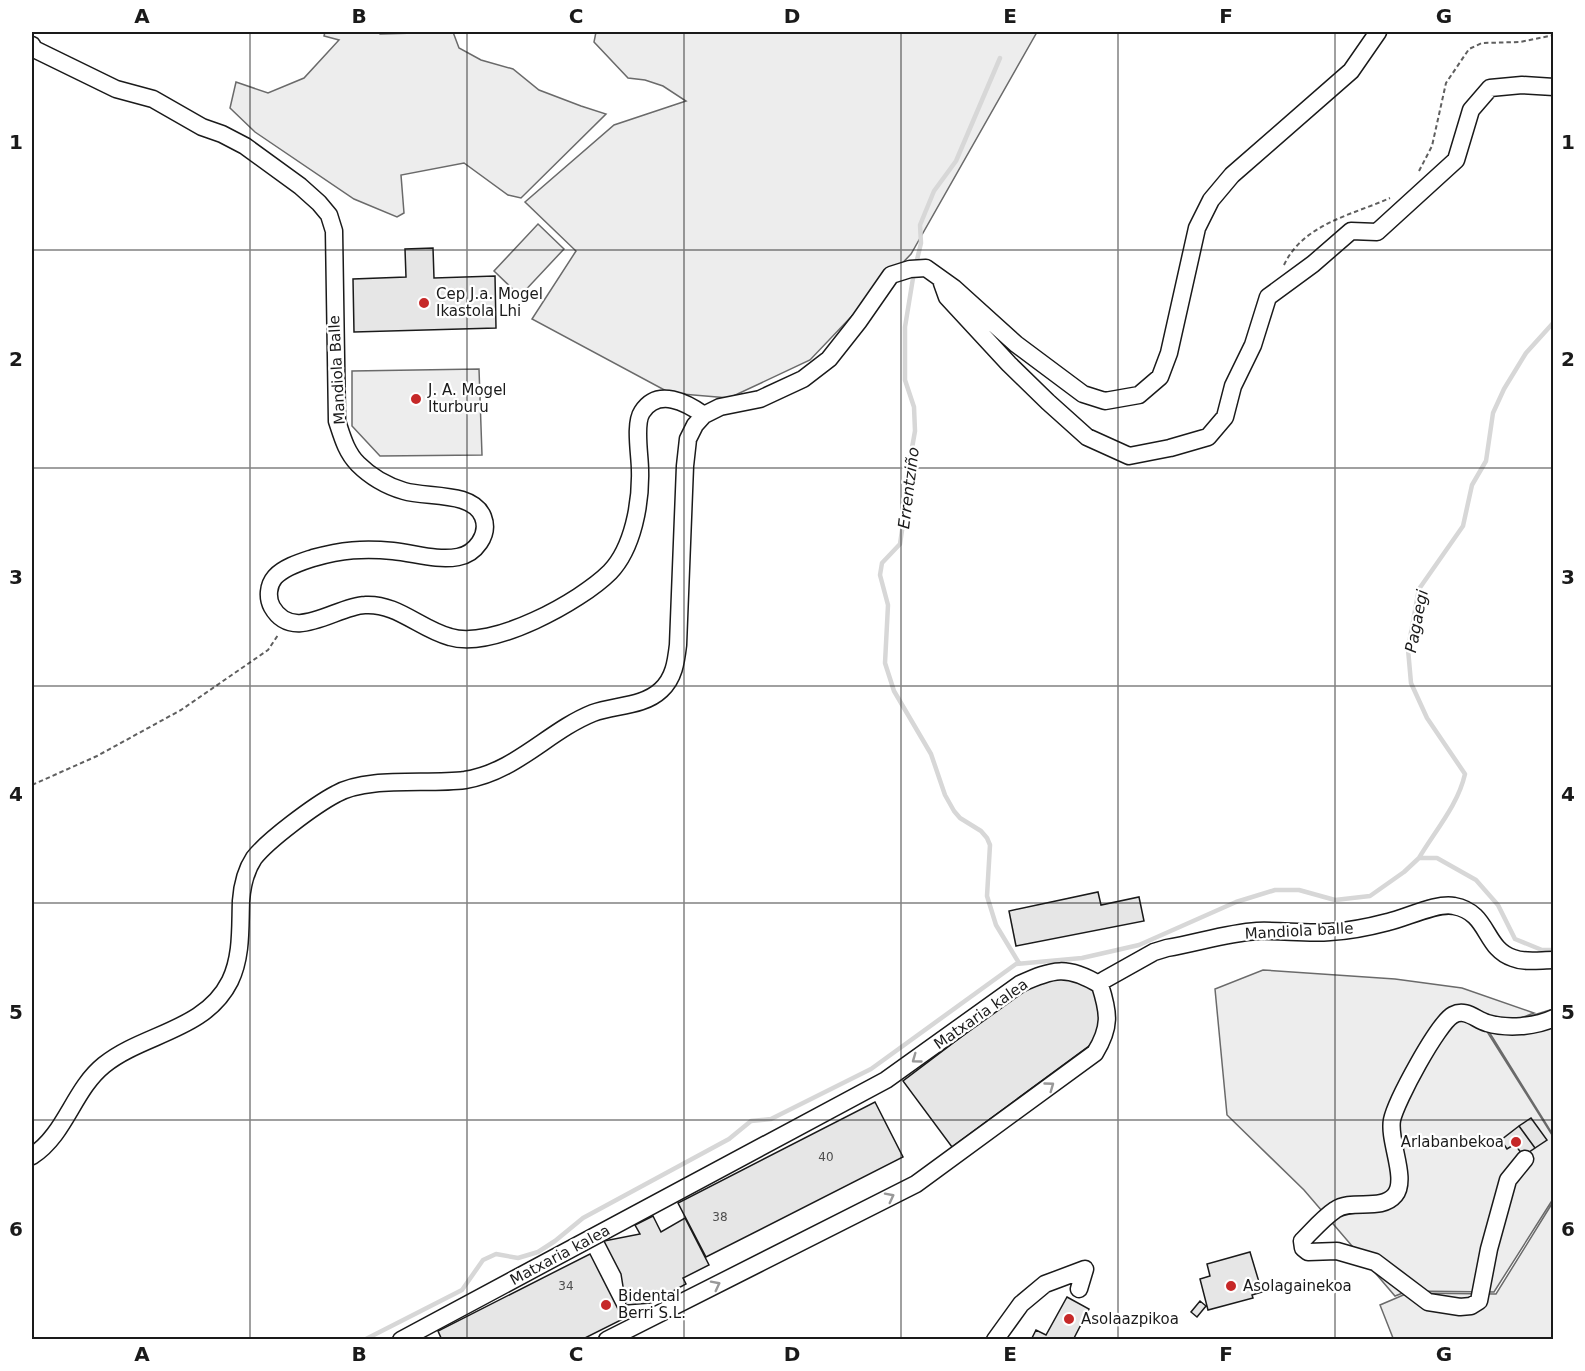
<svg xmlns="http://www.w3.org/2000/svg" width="1585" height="1371" viewBox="0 0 1585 1371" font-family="'DejaVu Sans',sans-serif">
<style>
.built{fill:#ededed;stroke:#6a6a6a;stroke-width:1.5}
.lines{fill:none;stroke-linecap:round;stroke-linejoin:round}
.stream{stroke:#d7d7d7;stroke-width:4.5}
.building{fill:#e6e6e6;stroke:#1a1a1a;stroke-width:1.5}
.minor-casing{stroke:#1a1a1a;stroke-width:19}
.path{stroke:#5f5f5f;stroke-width:2;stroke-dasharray:4.5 3;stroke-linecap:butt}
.minor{stroke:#fff;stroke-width:16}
.oneway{stroke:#989898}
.grid{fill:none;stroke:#1a1a1a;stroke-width:1.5;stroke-opacity:0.55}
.poi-dot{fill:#c62828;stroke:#fff;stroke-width:2}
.labels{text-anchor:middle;stroke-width:4.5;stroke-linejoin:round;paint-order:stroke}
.number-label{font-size:12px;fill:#4d4d4d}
.poi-label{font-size:15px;fill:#1a1a1a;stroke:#fff;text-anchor:start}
.street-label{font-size:15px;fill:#1a1a1a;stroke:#fff}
.water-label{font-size:16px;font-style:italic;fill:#1a1a1a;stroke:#fff}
.neatline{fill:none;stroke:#1a1a1a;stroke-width:2}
.grid-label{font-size:20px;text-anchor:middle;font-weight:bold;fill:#1a1a1a}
</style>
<rect width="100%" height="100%" fill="#fff"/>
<path class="built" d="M 325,32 L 379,32 L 380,34 L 453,32 L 459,48 L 481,60 L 513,69 L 539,90 L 581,106 L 606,114 L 521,198 L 508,195 L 464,163 L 401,175 L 404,213 L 397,217 L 354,199 L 255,132 L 230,108 L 236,82 L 268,93 L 304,78 L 339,40 L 324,36 Z
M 596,32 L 1037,32 L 911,254 L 810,360 L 729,398 L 670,393 L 532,319 L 576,251 L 525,202 L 614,125 L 686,101 L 663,86 L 645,80 L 628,78 L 594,42 Z
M 538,224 L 564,249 L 520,296 L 494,271 Z
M 479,369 L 482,455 L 380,456 L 352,426 L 352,371 Z
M 1263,970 L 1395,979 L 1462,988 L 1534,1013 L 1502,1025 L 1553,1009 L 1553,1135 L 1488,1030 L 1486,1030 L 1554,1138 L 1553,1199 L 1494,1292 L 1408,1291 L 1395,1296 L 1304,1190 L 1227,1115 L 1215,989 Z
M 1553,1202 L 1553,1339 L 1392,1339 L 1393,1338 L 1380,1305 L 1408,1293 L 1496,1294 Z"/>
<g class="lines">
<path class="stream" d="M 916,264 L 921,243 L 920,225 L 934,191 L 956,161 L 1000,58
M 914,272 L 905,327 L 905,380 L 914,407 L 915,431 L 906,482 L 907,497 L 900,544 L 882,563 L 880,575 L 888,605 L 885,663 L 894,691 L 931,754 L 945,795 L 954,811 L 960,818 L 981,831 L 987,838 L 990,845 L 987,896 L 996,925 L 1019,963
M 1419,858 C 1435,831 1458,805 1465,774 L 1427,718 L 1411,683 L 1408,649 L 1419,589 L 1463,526 L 1472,485 L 1486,461 L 1493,413 L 1504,389 L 1526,353 L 1554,322
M 364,1340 L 462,1290 L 483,1260 L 496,1254 L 518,1258 L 538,1252 L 555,1241 L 583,1218 L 729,1139 L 751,1121 L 771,1119 L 871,1069 L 1016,964 L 1082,958 L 1139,945 L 1236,902 L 1275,890 L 1299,890 L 1335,900 L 1370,896 L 1404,872 L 1419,858 L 1437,858 L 1476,880 L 1498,905 L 1515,939 L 1542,950 L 1554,950"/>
</g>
<path class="building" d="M 433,248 L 434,278 L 495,276 L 496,328 L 354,332 L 353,279 L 406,277 L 405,249 Z
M 1098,892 L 1101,905 L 1139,897 L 1144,921 L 1016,946 L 1009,911 Z
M 1067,974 L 1091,987 L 1096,994 L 1103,1022 L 1093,1043 L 952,1147 L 903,1081 L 1027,987 Z
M 875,1102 L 903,1157 L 706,1257 L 678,1203 Z
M 1531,1118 L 1547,1140 L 1535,1148 L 1519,1126 Z
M 1519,1126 L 1535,1148 L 1523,1156 L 1515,1144 L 1507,1149 L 1501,1140 Z
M 653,1216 L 661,1232 L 685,1218 L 709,1265 L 683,1278 L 686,1284 L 651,1303 L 626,1305 L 621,1274 L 604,1241 L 640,1234 L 635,1225 Z
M 1250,1252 L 1262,1292 L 1252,1295 L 1253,1298 L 1208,1310 L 1200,1279 L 1210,1276 L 1207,1264 Z
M 590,1254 L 623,1319 L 581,1340 L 442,1340 L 438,1331 Z
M 1067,1297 L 1089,1309 L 1073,1340 L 1031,1340 L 1036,1330 L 1046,1335 Z
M 1200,1301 L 1206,1306 L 1197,1317 L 1191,1312 Z"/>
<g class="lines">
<g class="minor-casing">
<path id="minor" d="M 32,45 L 34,49 L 116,89 L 153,99 L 202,127 L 222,134 L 245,146 L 300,186 L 319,203 L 329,215 L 334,231 L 337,421 C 342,436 346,452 358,464 C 371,477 387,486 404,491 C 427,498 473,491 483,517 C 490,535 475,554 458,557 C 437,561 414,553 393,551 C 363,548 342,550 313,558 C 301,562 284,567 275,577 C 268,585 267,598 272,607 C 293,644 336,606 365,605 C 397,603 420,629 450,637 C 492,650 580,602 610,572 C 633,548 641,503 640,470 C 640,455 634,424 642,412 C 658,387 687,403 704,415
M 942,283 L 947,297 L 1009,364 L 1048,402 L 1087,437 L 1129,456 L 1170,448 L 1208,437 L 1225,417 L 1233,386 L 1253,345 L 1268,297 L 1313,264 L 1351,231 L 1377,232 L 1456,160 L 1471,110 L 1490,88 L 1522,85 L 1554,87
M 1100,985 L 1104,980 L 1154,952 L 1167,948 C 1197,943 1227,933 1257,931 C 1281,930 1306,934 1330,932 C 1350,931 1369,927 1388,922 C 1406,918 1438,902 1454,906 C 1489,912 1484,949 1513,958 C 1525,963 1540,960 1554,960
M 32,1156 C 66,1134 73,1090 104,1065 C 144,1033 205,1031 230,981 C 242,956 240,928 241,901 C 242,887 246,870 254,858 C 268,840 315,805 336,794 C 368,776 427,785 465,780 C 516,772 548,731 593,713 C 614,705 643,707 661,690 C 674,678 676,662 678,645 L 685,466 L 688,439 L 695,425 L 704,415 L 720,407 L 760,399 L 803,379 L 829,359 L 859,321 L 891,275 L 910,269 L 926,268 L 954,288 L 1016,344 L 1083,394 L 1105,401 L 1139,395 L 1160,377 L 1169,353 L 1197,228 L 1211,200 L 1232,175 L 1351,71 L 1378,32
M 1525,1159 L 1508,1180 L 1489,1249 L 1479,1301 L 1471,1306 L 1460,1307 L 1428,1302 L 1375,1262 L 1337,1251 L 1308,1252 L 1303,1248 L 1302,1241 C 1312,1231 1323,1218 1335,1210 C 1352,1198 1381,1212 1395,1195 C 1408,1179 1388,1141 1392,1120 C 1396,1101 1438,1023 1453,1015 C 1466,1008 1476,1020 1487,1023 C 1507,1029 1535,1027 1554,1018
M 401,1340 L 886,1080 L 1020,984 C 1053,969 1067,965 1100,985 C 1109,1013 1111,1027 1095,1053 L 916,1184 L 607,1340
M 995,1340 L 1021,1304 L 1045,1284 L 1085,1269 L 1079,1289"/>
</g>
<path class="path" d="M 1419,171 L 1432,146 L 1446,83 L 1469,49 L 1482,43 L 1520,42 L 1554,35
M 1284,265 C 1303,224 1352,215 1390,198
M 32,785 L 97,756 L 181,710 L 268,650 L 278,635"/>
<use href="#minor" class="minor"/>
</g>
<defs><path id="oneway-chevron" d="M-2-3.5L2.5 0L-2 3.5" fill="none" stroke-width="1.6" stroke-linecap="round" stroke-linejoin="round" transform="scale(1.5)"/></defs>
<g class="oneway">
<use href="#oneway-chevron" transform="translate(916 1059) rotate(144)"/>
<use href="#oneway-chevron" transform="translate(1050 1086) rotate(-36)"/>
<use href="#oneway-chevron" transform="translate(890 1197) rotate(-27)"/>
<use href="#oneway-chevron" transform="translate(716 1285) rotate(-27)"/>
</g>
<path class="grid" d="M 250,32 L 250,1340M 467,32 L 467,1340M 684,32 L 684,1340M 901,32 L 901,1340M 1118,32 L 1118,1340M 1335,32 L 1335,1340M 32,250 L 1554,250M 32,468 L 1554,468M 32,686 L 1554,686M 32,903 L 1554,903M 32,1120 L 1554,1120"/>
<g class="poi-dot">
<circle cx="424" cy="303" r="6"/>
<circle cx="416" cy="399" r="6"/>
<circle cx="1516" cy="1142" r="6"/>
<circle cx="1231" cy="1286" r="6"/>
<circle cx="606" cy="1305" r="6"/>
<circle cx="1069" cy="1319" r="6"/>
</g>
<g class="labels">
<g class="number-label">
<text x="826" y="1161">40</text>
<text x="720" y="1221">38</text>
<text x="566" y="1290">34</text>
</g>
<g class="poi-label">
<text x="436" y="299">Cep J.a. Mogel<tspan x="436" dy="17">Ikastola Lhi</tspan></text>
<text x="428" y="395">J. A. Mogel<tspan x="428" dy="17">Iturburu</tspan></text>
<text x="1504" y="1147" text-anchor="end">Arlabanbekoa</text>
<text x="1243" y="1291">Asolagainekoa</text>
<text x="618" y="1301">Bidental<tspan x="618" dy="17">Berri S.L.</tspan></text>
<text x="1081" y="1324">Asolaazpikoa</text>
</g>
<g class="street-label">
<text transform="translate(337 370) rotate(-93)" y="5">Mandiola Balle</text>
<text transform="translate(1299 931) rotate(-3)" y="5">Mandiola balle</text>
<text transform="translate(981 1014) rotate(-35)" y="5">Matxaria kalea</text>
<text transform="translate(560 1255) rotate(-28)" y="5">Matxaria kalea</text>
</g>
<g class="water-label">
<text transform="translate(908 488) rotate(-83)" y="6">Errentziño</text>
<text transform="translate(1416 621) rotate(-79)" y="6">Pagaegi</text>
</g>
</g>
<rect width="1585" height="1371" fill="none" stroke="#ffffff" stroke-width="66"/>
<rect x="33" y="33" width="1519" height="1305" class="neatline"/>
<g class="grid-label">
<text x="142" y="23">A</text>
<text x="359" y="23">B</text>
<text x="576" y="23">C</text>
<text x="792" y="23">D</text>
<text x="1010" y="23">E</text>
<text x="1226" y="23">F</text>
<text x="1444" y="23">G</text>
<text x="16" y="149">1</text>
<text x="1568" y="149">1</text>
<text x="16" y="366">2</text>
<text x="1568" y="366">2</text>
<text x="16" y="584">3</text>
<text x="1568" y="584">3</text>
<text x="16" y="801">4</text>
<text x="1568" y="801">4</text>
<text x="16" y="1019">5</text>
<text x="1568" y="1019">5</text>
<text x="16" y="1236">6</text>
<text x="1568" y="1236">6</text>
<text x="142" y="1361">A</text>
<text x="359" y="1361">B</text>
<text x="576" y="1361">C</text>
<text x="792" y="1361">D</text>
<text x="1010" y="1361">E</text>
<text x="1226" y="1361">F</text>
<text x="1444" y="1361">G</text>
</g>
</svg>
